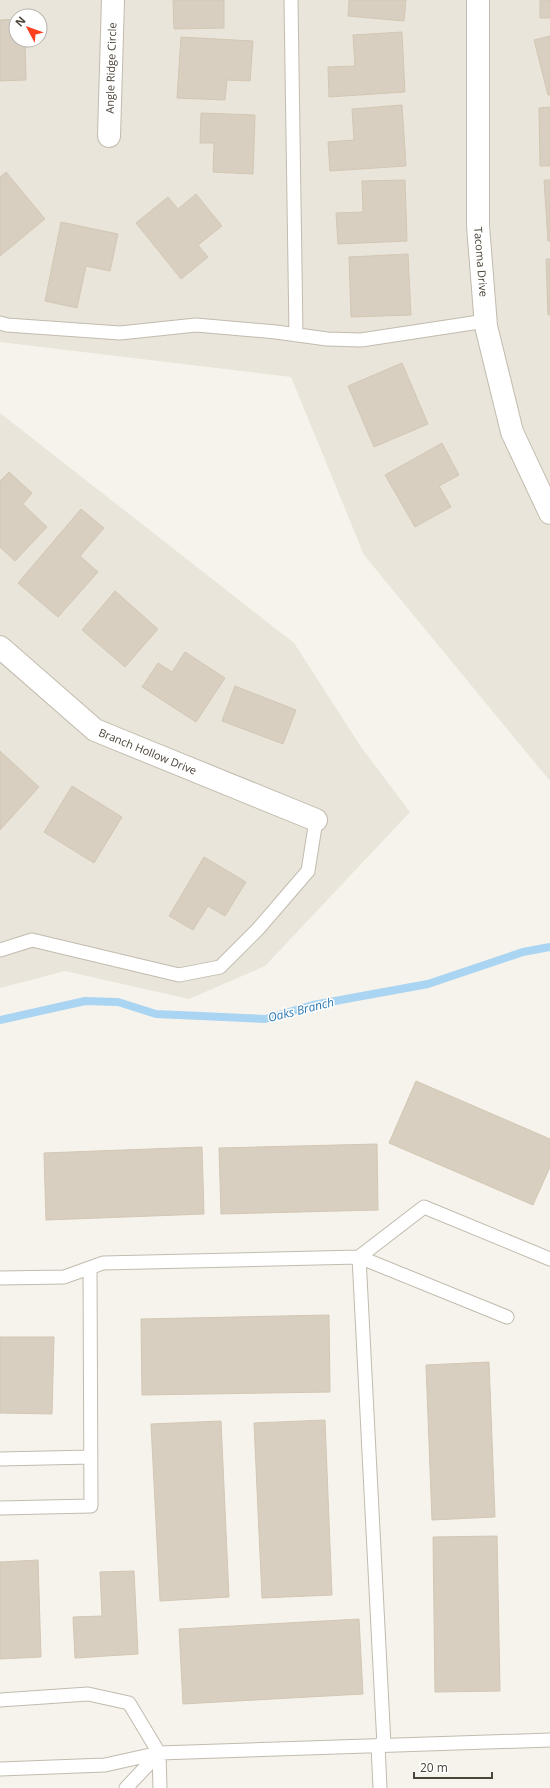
<svg xmlns="http://www.w3.org/2000/svg" width="550" height="1788" viewBox="0 0 550 1788" font-family="'Open Sans',sans-serif">
<style>
.residential{fill:#eae5da;fill-rule:evenodd}
.lines{fill:none;stroke-linecap:round;stroke-linejoin:round}
.stream{stroke:#a9d4f2;stroke-width:8}
.building{fill:#d8cfc1;stroke:#d3c7b4}
.lane-casing{stroke:#c2bbae;stroke-width:15}
.street-casing{stroke:#c2bbae;stroke-width:24}
.lane{stroke:#fff;stroke-width:13}
.street{stroke:#fff;stroke-width:22}
.labels{text-anchor:middle;stroke-width:3;stroke-linejoin:round;paint-order:stroke}
.street-label{font-size:11px;fill:#4b4439;stroke:#fff}
.water-label{font-size:12px;font-style:italic;fill:#2e7ab2;stroke:#fff}
</style>
<rect width="100%" height="100%" fill="#f6f3ec"/>
<path class="residential" d="M 0,0 L 550,0 L 550,781 L 364,555 L 291,377 L 0,342 ZM 16,16 L 40,16 L 40,40 L 16,40 Z
M 0,413 L 294,643 L 361,747 L 410,812 L 265,966 L 189,999 L 65,971 L 0,988 Z"/>
<g class="lines">
<path class="stream" d="M 0,1020 L 85,1001 L 118,1002 L 156,1014 L 265,1019 L 313,1005 L 428,984 L 523,952 L 550,947"/>
</g>
<path class="building" d="M 173,0 L 224,0 L 224,28 L 174,29 Z
M 349,0 L 406,0 L 404,21 L 348,16 Z
M 540,0 L 550,0 L 550,18 L 540,18 Z
M 16,19 L 16,40 L 25,40 L 26,80 L 0,81 L 0,20 Z
M 402,32 L 405,92 L 329,97 L 328,67 L 355,66 L 353,35 Z
M 550,36 L 550,95 L 548,95 L 534,40 Z
M 181,37 L 253,41 L 250,81 L 227,80 L 225,100 L 177,98 Z
M 402,105 L 406,166 L 330,171 L 328,142 L 354,140 L 352,109 Z
M 550,107 L 550,166 L 540,166 L 539,108 Z
M 201,113 L 255,115 L 253,174 L 213,172 L 214,143 L 200,143 Z
M 6,172 L 45,219 L 0,256 L 0,177 Z
M 405,180 L 407,241 L 338,244 L 336,213 L 363,212 L 362,181 Z
M 544,180 L 550,180 L 550,241 L 548,241 Z
M 196,194 L 222,226 L 198,245 L 208,257 L 181,279 L 136,223 L 168,197 L 178,209 Z
M 61,222 L 118,234 L 110,271 L 86,266 L 77,308 L 45,301 Z
M 408,254 L 411,315 L 351,317 L 349,257 Z
M 546,259 L 550,259 L 550,314 L 548,315 Z
M 402,363 L 428,424 L 374,447 L 348,386 Z
M 442,443 L 459,475 L 439,486 L 451,507 L 415,527 L 385,475 Z
M 9,472 L 32,493 L 23,504 L 47,527 L 15,561 L 0,547 L 0,481 Z
M 81,509 L 104,528 L 80,556 L 98,572 L 58,617 L 18,583 Z
M 115,591 L 158,629 L 125,667 L 82,630 Z
M 185,652 L 225,678 L 196,722 L 142,687 L 158,663 L 172,672 Z
M 235,686 L 296,710 L 283,744 L 222,721 Z
M 0,751 L 39,787 L 0,830 Z
M 72,786 L 122,817 L 94,863 L 44,832 Z
M 204,857 L 246,882 L 225,916 L 208,906 L 193,930 L 169,916 Z
M 416,1081 L 550,1139 L 550,1167 L 533,1205 L 389,1143 Z
M 377,1144 L 378,1210 L 221,1214 L 219,1148 Z
M 202,1147 L 204,1214 L 46,1220 L 44,1153 Z
M 329,1315 L 330,1392 L 142,1395 L 141,1319 Z
M 0,1337 L 54,1337 L 52,1414 L 0,1413 Z
M 489,1362 L 495,1517 L 432,1520 L 426,1365 Z
M 325,1420 L 332,1595 L 262,1598 L 254,1423 Z
M 221,1421 L 229,1597 L 160,1601 L 151,1424 Z
M 497,1536 L 500,1691 L 435,1692 L 433,1537 Z
M 38,1560 L 41,1657 L 0,1659 L 0,1562 Z
M 134,1571 L 138,1654 L 75,1658 L 73,1617 L 102,1616 L 100,1572 Z
M 359,1619 L 363,1694 L 183,1704 L 179,1629 Z"/>
<g class="lines">
<g class="lane-casing">
<path id="lane" d="M 291,0 L 296,335
M 0,323 L 7,325 L 120,333 L 196,325 L 276,332 L 327,339 L 361,340 L 486,321
M 0,950 L 32,940 L 179,975 L 220,967 L 258,929 L 308,871 L 316,820
M 0,1278 L 64,1277 L 103,1263 L 359,1257 L 424,1207 L 550,1259
M 0,1459 L 91,1457
M 0,1508 L 91,1506 L 90,1268
M 0,1700 L 88,1694 L 129,1703 L 159,1753 L 550,1740
M 378,1745 L 380,1788
M 384,1745 L 359,1257 L 507,1317
M 159,1753 L 160,1788
M 0,1769 L 105,1765 L 159,1753
M 126,1788 L 159,1753"/>
</g>
<g class="street-casing">
<g id="street">
<path id="s1" d="M 478,0 L 478,226 L 486,326 L 512,432 L 550,513"/>
<path id="s2" d="M 109,136 L 113,0"/>
<path id="s3" d="M 0,647 L 95,730 L 316,820"/>
</g>
</g>
<use href="#lane" class="lane"/>
<use href="#street" class="street"/>
</g>
<g class="labels">
<g class="street-label">
<text dy="4" stroke="none"><textPath href="#s2" startOffset="68">Angle Ridge Circle</textPath></text>
<text dy="4" stroke="none"><textPath href="#s1" startOffset="262">Tacoma Drive</textPath></text>
<text dy="4" stroke="none"><textPath href="#s3" startOffset="183">Branch Hollow Drive</textPath></text>
</g>
<g class="water-label">
<text transform="translate(301 1010) rotate(-14)" y="4">Oaks Branch</text>
</g>
</g>
<g transform="translate(28 28) rotate(311)"><circle r="19" fill="#ffffff" stroke="#b7b4b0"/>
<path d="M0-3L7 15L0 10L-7 15Z" fill="#fc3f1d"/>
<text y="-6" font-size="11" font-weight="bold" text-anchor="middle" fill="#4b4439">N</text>
</g>
<path d="M414 1772v6h78v-6" fill="none" stroke="#4b4439" stroke-width="2"/>
<text x="420" y="1772" font-size="12" fill="#4b4439" stroke="#ffffff" stroke-width="3" paint-order="stroke">20 m</text>
</svg>
